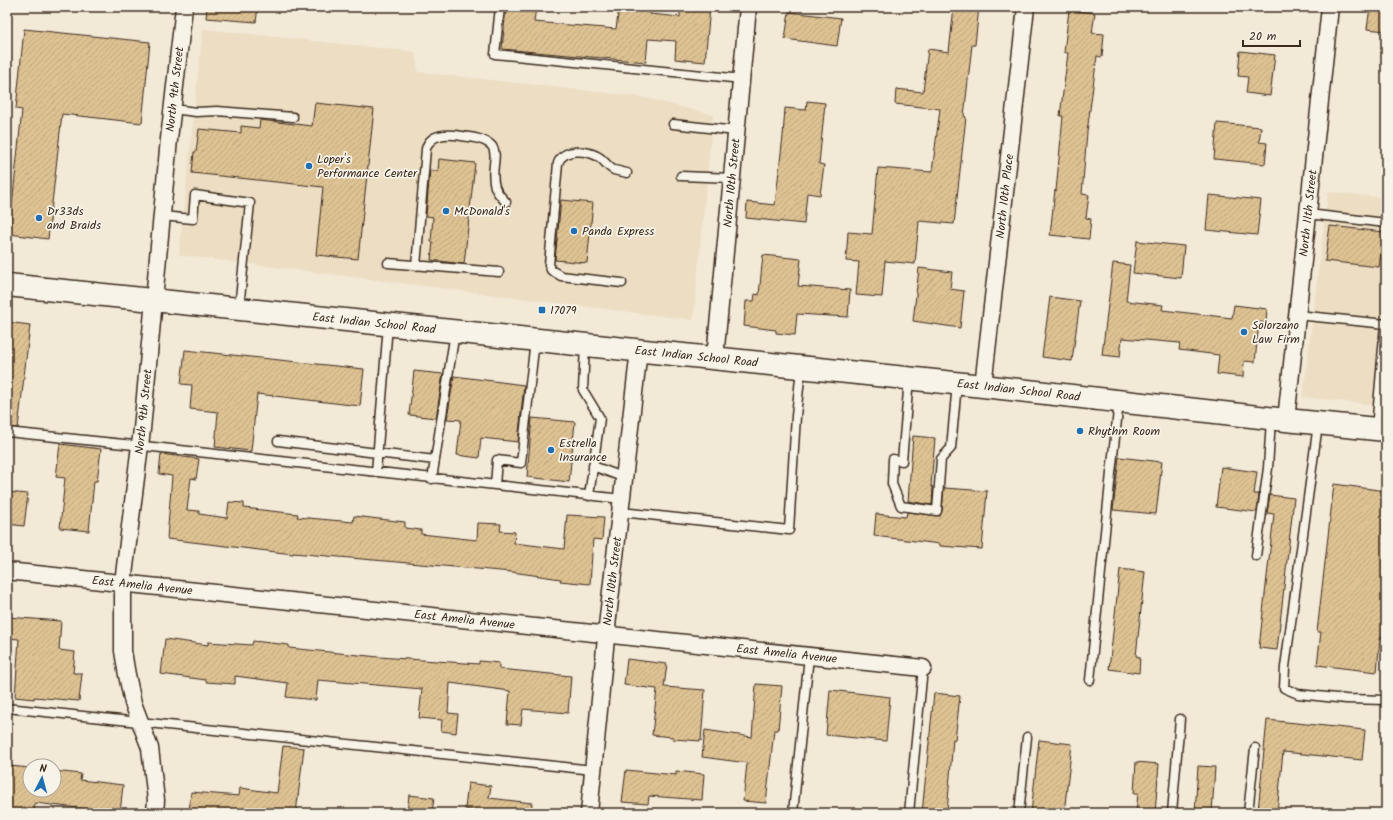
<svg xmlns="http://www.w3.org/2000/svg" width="1393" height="820" viewBox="0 0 1393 820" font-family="Kalam,sans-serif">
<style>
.built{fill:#ecddc3}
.building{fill:url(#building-hatch);stroke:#3b2a1e}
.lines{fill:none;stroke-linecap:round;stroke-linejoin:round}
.service-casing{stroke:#3b2a1e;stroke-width:11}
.minor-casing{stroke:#3b2a1e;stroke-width:19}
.secondary-casing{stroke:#3b2a1e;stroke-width:25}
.service{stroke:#f7f3e8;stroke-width:8}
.minor{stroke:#f7f3e8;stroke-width:16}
.secondary{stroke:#f7f3e8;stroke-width:22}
.poi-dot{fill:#1f6fb2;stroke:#f7f3e8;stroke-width:1.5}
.labels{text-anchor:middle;stroke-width:3.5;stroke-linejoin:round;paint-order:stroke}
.street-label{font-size:12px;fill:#3b2a1e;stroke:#f7f3e8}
.poi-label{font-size:12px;fill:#3b2a1e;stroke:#f7f3e8;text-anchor:start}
</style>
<defs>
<pattern id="building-hatch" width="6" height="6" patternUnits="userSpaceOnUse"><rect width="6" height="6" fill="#dec293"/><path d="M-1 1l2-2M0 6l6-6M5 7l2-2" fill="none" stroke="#bfa77e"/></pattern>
</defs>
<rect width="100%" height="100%" fill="#f2e9d7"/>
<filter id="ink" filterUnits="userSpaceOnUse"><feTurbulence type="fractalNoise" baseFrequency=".025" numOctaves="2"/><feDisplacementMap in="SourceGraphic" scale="8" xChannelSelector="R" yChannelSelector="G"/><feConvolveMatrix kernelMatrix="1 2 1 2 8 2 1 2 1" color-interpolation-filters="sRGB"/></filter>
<g filter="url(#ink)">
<path class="built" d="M 203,29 L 415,52 L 418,72 L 641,97 L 713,115 L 693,320 L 179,255 Z
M 1328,192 L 1386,198 L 1386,406 L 1303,397 Z"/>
<path class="building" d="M 207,7 L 258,7 L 256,22 L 206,18 Z
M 506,7 L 536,7 L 534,22 L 616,29 L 619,7 L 651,7 L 650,14 L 680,17 L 680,7 L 710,7 L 705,62 L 675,59 L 676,41 L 648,39 L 646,62 L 502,49 Z
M 954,7 L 979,7 L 975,45 L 972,45 L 964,116 L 966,117 L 954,224 L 919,221 L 915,264 L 885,261 L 882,297 L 856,295 L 859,262 L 846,261 L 848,232 L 872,234 L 878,168 L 932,172 L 940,109 L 895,104 L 896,89 L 923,92 L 928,49 L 949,52 Z
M 1370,7 L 1386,7 L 1386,31 L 1367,29 Z
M 1069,10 L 1095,13 L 1092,33 L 1104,34 L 1102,57 L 1097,56 L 1087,132 L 1082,194 L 1089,195 L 1086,218 L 1091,219 L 1089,239 L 1050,235 L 1055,190 L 1056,191 L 1063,116 L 1060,116 L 1068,53 L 1064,52 Z
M 789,12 L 841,18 L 837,46 L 785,39 Z
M 24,29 L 150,42 L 142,123 L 62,114 L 48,239 L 9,234 L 22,110 L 16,109 Z
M 1240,51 L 1275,55 L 1270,96 L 1246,93 L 1248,77 L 1238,76 Z
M 807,101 L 825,103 L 819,164 L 824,165 L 820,195 L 807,193 L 804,224 L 746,218 L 747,202 L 775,205 L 783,136 L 785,108 L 806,110 Z
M 315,103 L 374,109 L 358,259 L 316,255 L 323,187 L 192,173 L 194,152 L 196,152 L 199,129 L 241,133 L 241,126 L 259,128 L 260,120 L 312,126 Z
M 1217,123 L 1261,127 L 1259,142 L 1267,143 L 1265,164 L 1214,159 Z
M 439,159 L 475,163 L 464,264 L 431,260 L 433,242 L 431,242 L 433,217 L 426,216 L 430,170 L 438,171 Z
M 1209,195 L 1261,200 L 1257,235 L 1206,230 Z
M 561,200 L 593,203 L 587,263 L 555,260 Z
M 1330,226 L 1384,232 L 1379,267 L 1325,261 Z
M 1137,241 L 1184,246 L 1181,278 L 1133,273 Z
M 763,255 L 801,259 L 798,286 L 850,290 L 848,317 L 797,314 L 795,335 L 776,333 L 776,330 L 744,326 L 746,301 L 754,301 L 755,294 L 759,295 Z
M 1113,263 L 1130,265 L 1126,301 L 1163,305 L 1162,310 L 1232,318 L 1234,305 L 1267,309 L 1266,323 L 1259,322 L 1255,362 L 1244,361 L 1243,377 L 1217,374 L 1219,355 L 1179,350 L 1180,343 L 1122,338 L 1120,357 L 1102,355 Z
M 919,268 L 952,272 L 950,289 L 964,291 L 960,328 L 913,321 Z
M 1050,297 L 1080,301 L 1072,361 L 1042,357 Z
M 7,322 L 30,325 L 18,428 L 7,427 Z
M 185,350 L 364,369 L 360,406 L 257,394 L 251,451 L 215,447 L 218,412 L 190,409 L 192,385 L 181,384 Z
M 414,371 L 443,374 L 436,418 L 409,415 Z
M 454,376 L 524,385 L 518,442 L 481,438 L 479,458 L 457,455 L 461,420 L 447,419 Z
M 532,418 L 575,422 L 569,482 L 527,477 Z
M 913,436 L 935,438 L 931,486 L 933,487 L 932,505 L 908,501 Z
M 60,444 L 101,449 L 97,481 L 94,481 L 89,531 L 60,528 L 65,478 L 56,477 Z
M 161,454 L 199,459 L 196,479 L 191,478 L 187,510 L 199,511 L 199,514 L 227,518 L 229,502 L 244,503 L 244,508 L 298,514 L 297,517 L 353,522 L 354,516 L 405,522 L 405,528 L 421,530 L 421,534 L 477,540 L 478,523 L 501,524 L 500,531 L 515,532 L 514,543 L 564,549 L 567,515 L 604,517 L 602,540 L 593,539 L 590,584 L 560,581 L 561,579 L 512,572 L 293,553 L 293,554 L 167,539 L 172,476 L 159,474 Z
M 1119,457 L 1162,462 L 1156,514 L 1113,510 Z
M 1221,467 L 1257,472 L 1254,494 L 1259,494 L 1257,512 L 1216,507 Z
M 1334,484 L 1386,491 L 1386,606 L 1383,638 L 1380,638 L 1377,672 L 1317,665 L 1321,632 L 1317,632 Z
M 944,488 L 987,491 L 982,549 L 940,546 L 940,544 L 874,536 L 876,514 L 906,517 L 907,512 L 940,516 L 942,511 Z
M 7,492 L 28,494 L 24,526 L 7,524 Z
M 1270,495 L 1294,498 L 1277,650 L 1259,648 L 1274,514 L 1267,513 Z
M 1120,569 L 1145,572 L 1136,656 L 1140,657 L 1139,673 L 1109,669 Z
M 7,617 L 61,621 L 59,650 L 75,652 L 73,673 L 82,673 L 79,701 L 34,697 L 34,699 L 15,697 L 19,639 L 7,638 Z
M 165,639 L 208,645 L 208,642 L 252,645 L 253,641 L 289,645 L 289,648 L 379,657 L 479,664 L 479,661 L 499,663 L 499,669 L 571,676 L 568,713 L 523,709 L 521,725 L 507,724 L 510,691 L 450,683 L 448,713 L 458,714 L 456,733 L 441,731 L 442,720 L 419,718 L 422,689 L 318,680 L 316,700 L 286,697 L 288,683 L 235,676 L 235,684 L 206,682 L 206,680 L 161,674 Z
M 627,659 L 667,664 L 664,687 L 705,690 L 701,741 L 673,739 L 673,737 L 652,735 L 657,689 L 624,685 Z
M 756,684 L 782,686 L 778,730 L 774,730 L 766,803 L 743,801 L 747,763 L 702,757 L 705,730 L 752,737 Z
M 830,690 L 890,697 L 886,741 L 826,735 Z
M 934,693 L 960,696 L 955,740 L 953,739 L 947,813 L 922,813 Z
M 1267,720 L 1365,730 L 1362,760 L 1283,752 L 1277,813 L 1258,811 Z
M 1039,740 L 1072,744 L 1064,813 L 1031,813 Z
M 283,746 L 304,748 L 296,813 L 189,813 L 191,792 L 239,796 L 240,788 L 277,793 Z
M 1136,762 L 1159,764 L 1155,813 L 1136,813 L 1138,793 L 1134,793 Z
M 10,766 L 30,768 L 30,790 L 54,790 L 54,771 L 81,774 L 80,780 L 123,785 L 120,813 L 35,803 L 34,813 L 7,811 L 7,792 Z
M 1198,766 L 1215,767 L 1212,813 L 1195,813 Z
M 626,770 L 676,775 L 676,771 L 704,774 L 702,800 L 649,796 L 648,804 L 622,802 Z
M 468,783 L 491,786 L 489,798 L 532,803 L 531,813 L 492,813 L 465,809 Z
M 409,795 L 434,798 L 432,813 L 407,813 Z"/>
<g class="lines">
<g class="service-casing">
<path id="service" d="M 500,7 L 495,54 L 742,79
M 173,109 L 196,112 L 217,111 L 293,117
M 673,124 L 736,131
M 681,176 L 732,178
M 1308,214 L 1386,223
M 162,216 L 193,219 L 195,195 L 250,203 L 239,308
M 388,263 L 499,272
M 416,266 L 426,149 C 428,140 435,136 444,135 C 452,134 461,136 469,137 C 511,143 487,162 495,187 C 497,193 502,198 506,202
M 622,283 L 561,276 L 551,270 L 549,265 L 558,163 C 564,148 585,150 597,156 C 604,159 607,167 614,170 C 618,171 623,172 627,173
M 1297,315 L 1386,324
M 585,345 L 583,390 L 600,418 L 589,496
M 909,379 L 902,461 L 893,459 L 892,484 L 901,506 L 937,511 L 941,459 L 951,448 L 957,384
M 1318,424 L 1285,667 L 1284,688 L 1298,694 L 1346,699 L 1386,700
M 1376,429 L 1385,324
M 7,432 L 153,447 L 622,499
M 278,441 L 435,460
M 593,466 L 625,478
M 376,472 L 388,325
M 432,479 L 455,332
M 495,485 L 497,460 L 521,463 L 535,340
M 621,512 L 789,530 L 796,416 L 801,369
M 1256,556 L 1268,468 L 1271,419
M 1090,680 L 1111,473 L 1119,402
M 7,708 L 593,770
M 793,813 L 809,656
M 909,813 L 923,668
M 1019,813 L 1027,737
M 1172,813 L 1180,719
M 1248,813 L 1255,748"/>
</g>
<g class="minor-casing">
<g id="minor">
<path id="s1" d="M 715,358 L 748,7"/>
<path id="s2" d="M 983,386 L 1026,7"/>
<path id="s3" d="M 1286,420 L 1330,7"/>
<path id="s4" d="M 7,571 L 923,668"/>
<path id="s5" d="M 155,813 L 156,800 L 150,748 L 133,703 L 127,675 L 123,651 L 123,583 L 142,429 L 169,139 L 184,7"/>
<path id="s6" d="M 589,813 L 608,617 L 639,350"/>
</g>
</g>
<g class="secondary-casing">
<g id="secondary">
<path id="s7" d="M 7,285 L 983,386 L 1286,420 L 1386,430"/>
</g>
</g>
<use href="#service" class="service"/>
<use href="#minor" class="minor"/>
<use href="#secondary" class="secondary"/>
</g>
</g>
<g class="poi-dot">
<circle cx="309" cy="166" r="4"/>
<circle cx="446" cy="211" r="4"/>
<circle cx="39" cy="218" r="4"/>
<circle cx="574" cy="231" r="4"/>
<rect x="538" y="306" width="8" height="8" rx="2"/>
<circle cx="1244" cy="332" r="4"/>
<circle cx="1080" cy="431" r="4"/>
<circle cx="551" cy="450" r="4"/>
</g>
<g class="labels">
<g class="street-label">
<text dy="4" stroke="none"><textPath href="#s5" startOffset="731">North 9th Street</textPath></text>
<text dy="4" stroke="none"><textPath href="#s1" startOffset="176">North 10th Street</textPath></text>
<text dy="4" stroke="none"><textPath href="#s2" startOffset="191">North 10th Place</textPath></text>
<text dy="4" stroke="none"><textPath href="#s3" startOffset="208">North 11th Street</textPath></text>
<text dy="4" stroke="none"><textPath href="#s7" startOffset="369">East Indian School Road</textPath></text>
<text dy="4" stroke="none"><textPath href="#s7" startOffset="693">East Indian School Road</textPath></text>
<text dy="4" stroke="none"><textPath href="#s7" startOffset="1017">East Indian School Road</textPath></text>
<text dy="4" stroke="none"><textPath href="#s5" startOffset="407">North 9th Street</textPath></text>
<text dy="4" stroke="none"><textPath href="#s6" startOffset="233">North 10th Street</textPath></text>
<text dy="4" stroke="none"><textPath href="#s4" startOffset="136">East Amelia Avenue</textPath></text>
<text dy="4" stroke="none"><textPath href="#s4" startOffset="460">East Amelia Avenue</textPath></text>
<text dy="4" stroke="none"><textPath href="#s4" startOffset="784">East Amelia Avenue</textPath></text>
</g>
<g class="poi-label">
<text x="317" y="163">Loper's<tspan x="317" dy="14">Performance Center</tspan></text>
<text x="47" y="215">Dr33ds<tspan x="47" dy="14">and Braids</tspan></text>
<text x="454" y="215">McDonald's</text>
<text x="582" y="235">Panda Express</text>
<text x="550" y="314">17079</text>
<text x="1252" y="329">Solorzano<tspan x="1252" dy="14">Law Firm</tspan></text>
<text x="1088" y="435">Rhythm Room</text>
<text x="559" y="447">Estrella<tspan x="559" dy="14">Insurance</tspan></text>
</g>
</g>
<rect width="1393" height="820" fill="none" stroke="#f7f3e8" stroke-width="24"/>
<rect x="12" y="12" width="1369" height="796" fill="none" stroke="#3b2a1e" stroke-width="1.5" filter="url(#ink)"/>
<g transform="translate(42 778) rotate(6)"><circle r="19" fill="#f7f3e8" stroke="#aca397"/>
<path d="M0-3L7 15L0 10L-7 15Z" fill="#1f6fb2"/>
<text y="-6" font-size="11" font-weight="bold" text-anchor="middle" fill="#3b2a1e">N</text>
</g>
<path d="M1243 40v6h57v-6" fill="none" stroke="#3b2a1e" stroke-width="2"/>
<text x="1249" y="40" font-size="12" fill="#3b2a1e" stroke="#f7f3e8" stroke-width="3" paint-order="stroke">20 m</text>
</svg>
